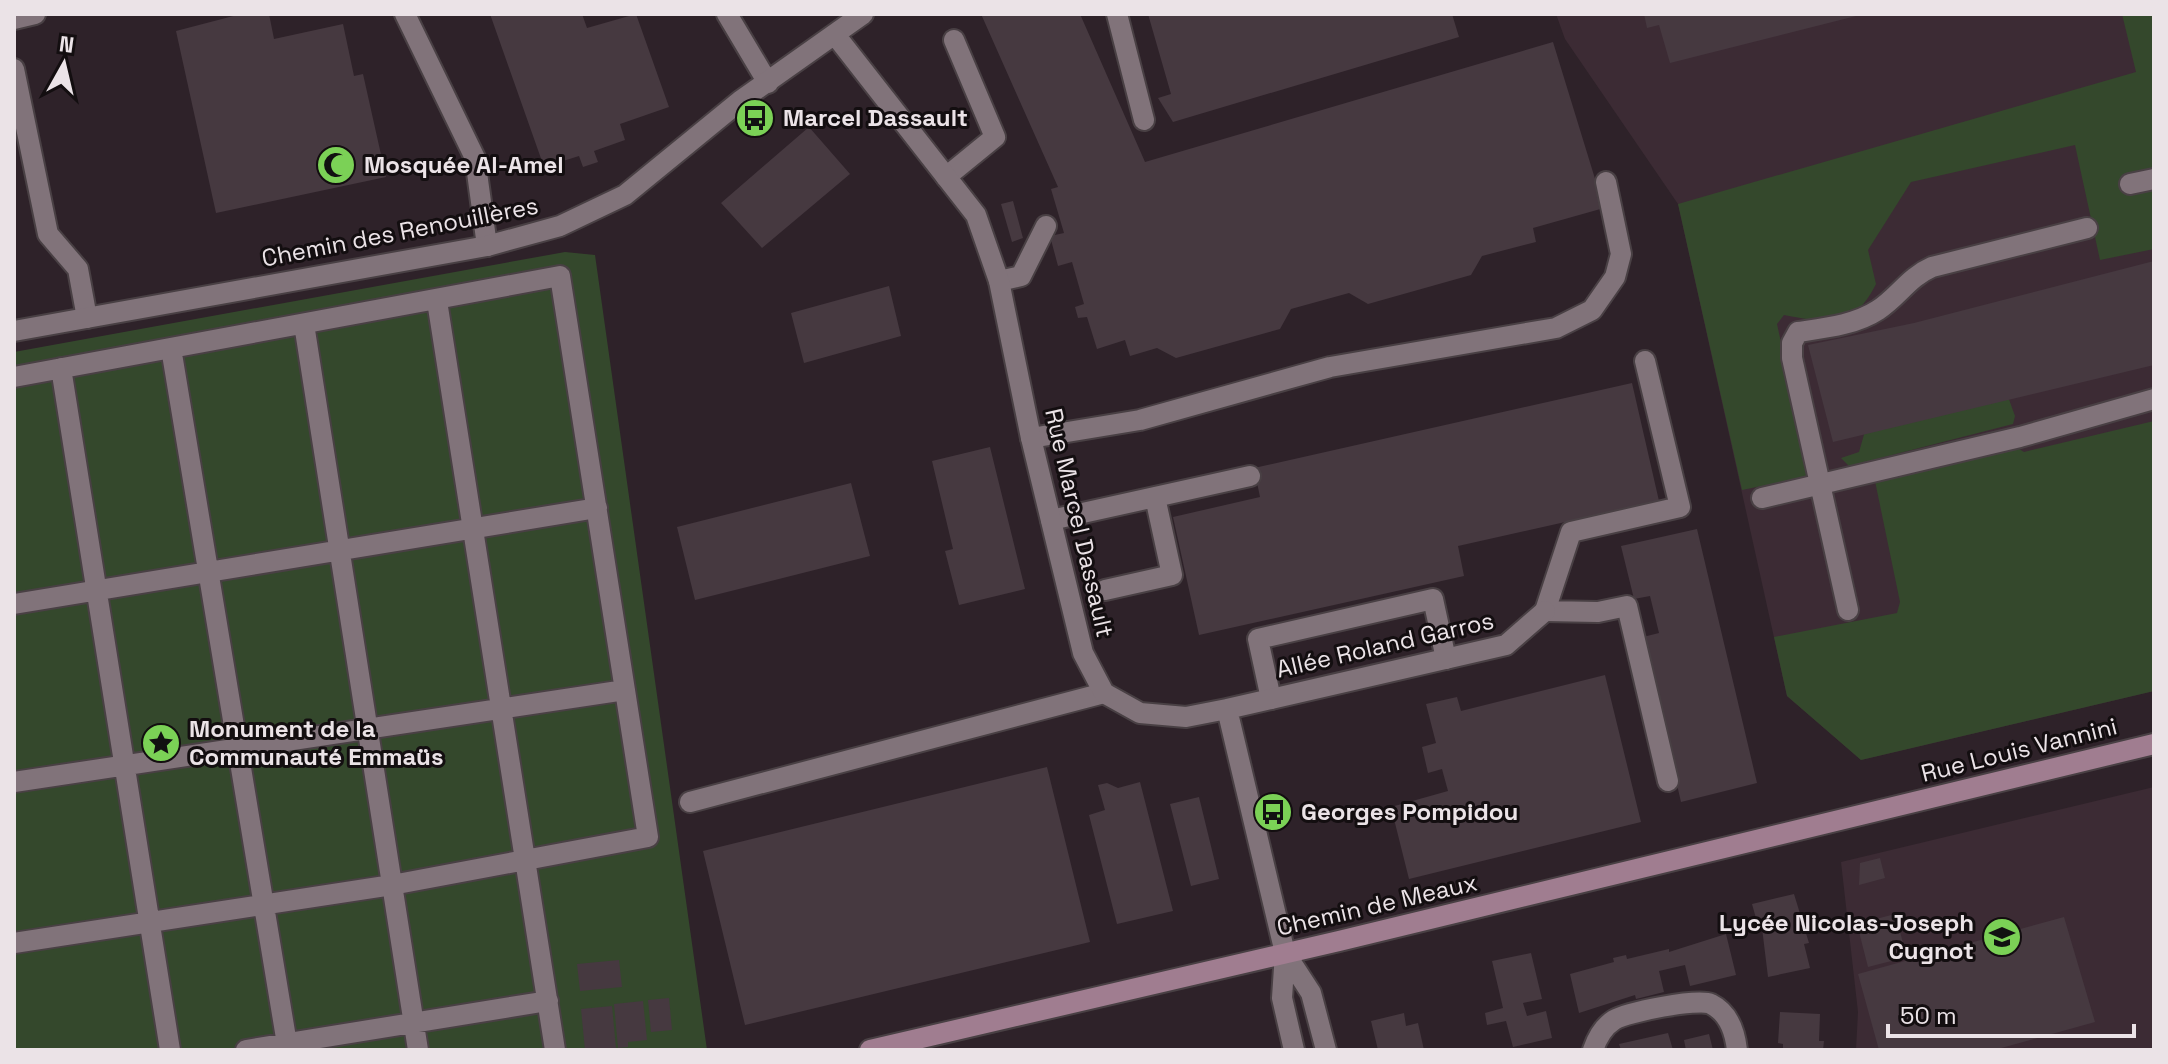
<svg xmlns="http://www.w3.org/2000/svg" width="2168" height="1064" viewBox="0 0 2168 1064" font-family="'Space Grotesk',sans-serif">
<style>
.built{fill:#3c2b34}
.green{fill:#34482c}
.building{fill:#463940}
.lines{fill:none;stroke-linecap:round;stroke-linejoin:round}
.lane-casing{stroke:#494044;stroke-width:24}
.street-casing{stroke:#494044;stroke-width:24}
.secondary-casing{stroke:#494044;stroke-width:24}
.lane{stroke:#81737a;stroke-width:20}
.street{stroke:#81737a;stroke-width:20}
.secondary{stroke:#a07d90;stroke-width:20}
.labels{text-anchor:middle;stroke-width:6;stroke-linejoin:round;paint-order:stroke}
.poi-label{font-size:24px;font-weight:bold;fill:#ebe3e7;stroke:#130e10;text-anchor:start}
.street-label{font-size:24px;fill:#ebe3e7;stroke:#130e10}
</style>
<rect width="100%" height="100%" fill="#2e2229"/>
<path class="built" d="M 1556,14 L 2154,14 L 2154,691 L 1861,760 L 1787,696 L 1678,204 L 1565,39 Z
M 2154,787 L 2154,1050 L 1856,1050 L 1858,1012 L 1841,862 Z"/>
<path class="green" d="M 2122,14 L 2154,14 L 2154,249 L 2100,260 L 2075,145 L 1911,182 L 1868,250 L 1876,284 C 1852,331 1829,323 1784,315 L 1777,324 L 1810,476 L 1742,490 L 1678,204 L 2136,72 Z
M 565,252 L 595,255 L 707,1050 L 14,1050 L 14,352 Z
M 2002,380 L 2015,416 L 2013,424 L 1849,466 L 1841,458 L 1859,452 L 1871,410 Z
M 2154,421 L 2154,691 L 1861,760 L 1787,696 L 1774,637 L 1897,613 L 1900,602 L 1875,481 L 2016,447 L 2024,452 Z"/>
<path class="building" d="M 241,14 L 269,14 L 274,39 L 343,24 L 354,76 L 363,74 L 386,177 L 216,213 L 176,31 Z
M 490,14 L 582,14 L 587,28 L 636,14 L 669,107 L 620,124 L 625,140 L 594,151 L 598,162 L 583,167 L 579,156 L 544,167 Z
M 981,14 L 1080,14 L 1145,162 L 1553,42 L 1604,208 L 1533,228 L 1536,242 L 1482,256 L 1471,275 L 1368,304 L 1349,293 L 1291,309 L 1280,329 L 1176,358 L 1157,348 L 1130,356 L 1125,340 L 1097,349 L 1087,317 L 1078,318 L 1075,307 L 1084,304 L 1072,262 L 1058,266 L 1050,236 L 1064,233 L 1051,189 L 1058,187 Z
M 1148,14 L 1452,14 L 1459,37 L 1173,122 L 1158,98 L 1171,94 Z
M 1644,14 L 1860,14 L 1860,15 L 1670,63 L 1659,25 L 1647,28 Z
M 809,127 L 850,174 L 762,248 L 721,203 Z
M 1013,201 L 1023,238 L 1012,242 L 1001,204 Z
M 2154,261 L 2154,365 L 1833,442 L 1808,345 L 1914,323 Z
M 889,286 L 901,336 L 804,363 L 791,313 Z
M 1632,383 L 1659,501 L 1458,546 L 1464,576 L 1199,635 L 1173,517 L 1260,497 L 1254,468 Z
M 990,447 L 1025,589 L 959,605 L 945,551 L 953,549 L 932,461 Z
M 851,483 L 870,556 L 695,600 L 677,527 Z
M 1697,529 L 1757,783 L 1681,802 L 1643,637 L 1659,633 L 1650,596 L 1634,599 L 1621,546 Z
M 1605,675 L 1641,822 L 1409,879 L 1391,807 L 1448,791 L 1442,769 L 1428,773 L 1422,747 L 1436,743 L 1426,704 L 1457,697 L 1461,711 Z
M 1047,767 L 1090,942 L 745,1025 L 703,851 Z
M 1140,782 L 1173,911 L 1117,924 L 1089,815 L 1105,810 L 1098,785 L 1107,783 L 1118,788 Z
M 1199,797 L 1219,879 L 1191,886 L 1170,804 Z
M 1880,858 L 1885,878 L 1859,885 L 1860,863 Z
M 1794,894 L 1809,943 L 1804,944 L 1810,968 L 1768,977 L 1762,928 L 1759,929 L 1752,904 Z
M 1895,914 L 1907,957 L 1868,967 L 1857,924 Z
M 2064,917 L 2095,1022 L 1994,1050 L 1879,1050 L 1858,974 Z
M 1726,934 L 1736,975 L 1690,986 L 1685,965 L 1659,971 L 1664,992 L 1636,999 L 1635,995 L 1579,1013 L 1570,974 L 1614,962 L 1613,958 L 1626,955 L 1627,959 L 1669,949 L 1669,952 Z
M 1531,953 L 1542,999 L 1523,1003 L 1527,1016 L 1546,1011 L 1552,1038 L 1513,1047 L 1506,1021 L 1487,1025 L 1485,1013 L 1503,1008 L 1492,961 Z
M 619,960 L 622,987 L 580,991 L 577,964 Z
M 669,998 L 672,1030 L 651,1032 L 648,1000 Z
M 643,1001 L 647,1040 L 628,1042 L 628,1047 L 618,1048 L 614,1004 Z
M 612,1006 L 616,1048 L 585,1050 L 581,1009 Z
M 1780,1012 L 1820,1014 L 1819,1041 L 1824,1041 L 1823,1050 L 1783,1050 L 1783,1044 L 1778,1043 Z
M 1404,1013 L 1406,1026 L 1418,1023 L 1424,1050 L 1378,1050 L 1371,1021 Z
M 1668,1033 L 1673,1050 L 1621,1050 L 1619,1044 Z
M 1709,1034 L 1713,1050 L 1686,1050 L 1684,1040 Z"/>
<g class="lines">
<g class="lane-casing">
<path id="lane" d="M 405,14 L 475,158 L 487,246
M 727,14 L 768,83
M 1117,14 L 1144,120
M 14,19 L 35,14
M 14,69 L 48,234 L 78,269 L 87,318
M 946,177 L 995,137 L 954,40
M 2130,184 L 2154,179
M 999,281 L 1021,276 L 1046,226
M 437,301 L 555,1050
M 304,324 L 418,1050
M 171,348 L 288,1050
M 1645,361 L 1680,507 L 1571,532 L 1545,611 L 1598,612 L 1627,606 L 1668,781
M 61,368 L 170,1050
M 14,377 L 560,276 L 648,837 L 392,885 L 14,943
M 1031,438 L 1140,420 L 1330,367 L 1556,328 L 1592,310 L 1615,277 L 1621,254 L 1606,182
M 1762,498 L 2020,437 L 2154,399
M 1051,520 L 1250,476
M 1105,590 L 1172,575 L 1155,497
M 14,604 L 597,508
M 1848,610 L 1792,358 L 1792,343 L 1798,332 C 1825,328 1855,325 1878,310 C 1898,297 1909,277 1932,267 L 2087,228
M 1271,699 L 1258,639 L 1433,599 L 1446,659
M 14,782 L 625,690
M 690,802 L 1104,693
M 246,1050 L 548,1001"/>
</g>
<g class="street-casing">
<path id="street" d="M 836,36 L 976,215 L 999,281 L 1031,438 L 1083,653 L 1104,693 L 1140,713 L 1186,717 L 1227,709 L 1285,953 L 1282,998 L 1294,1050
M 14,331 L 487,246 L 560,226 L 625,195 L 740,101 L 863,14
M 1227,709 L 1506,645 L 1545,611
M 1285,953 L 1311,993 L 1326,1050
M 1593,1050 C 1597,1038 1603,1027 1614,1020 C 1627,1012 1698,998 1711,1004 C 1729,1013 1735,1032 1737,1050"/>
</g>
<g class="secondary-casing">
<path id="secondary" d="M 870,1050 L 1339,941 L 2154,744"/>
</g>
<use href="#lane" class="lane"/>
<use href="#street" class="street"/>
<use href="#secondary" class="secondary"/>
</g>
<defs>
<g id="bus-disc" transform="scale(2)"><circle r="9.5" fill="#7bd156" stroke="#130e10"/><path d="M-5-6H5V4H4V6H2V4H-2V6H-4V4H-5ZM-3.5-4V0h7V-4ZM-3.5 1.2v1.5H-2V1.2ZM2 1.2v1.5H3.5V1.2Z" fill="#111"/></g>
<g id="mosque-disc" transform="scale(2)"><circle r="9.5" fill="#7bd156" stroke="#130e10"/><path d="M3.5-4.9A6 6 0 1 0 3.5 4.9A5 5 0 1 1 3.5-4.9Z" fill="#111"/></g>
<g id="sight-disc" transform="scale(2)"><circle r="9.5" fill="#7bd156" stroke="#130e10"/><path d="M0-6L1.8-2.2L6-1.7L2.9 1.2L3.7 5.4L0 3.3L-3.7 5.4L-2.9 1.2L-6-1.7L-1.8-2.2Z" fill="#111"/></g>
<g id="school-disc" transform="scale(2)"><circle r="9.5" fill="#7bd156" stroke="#130e10"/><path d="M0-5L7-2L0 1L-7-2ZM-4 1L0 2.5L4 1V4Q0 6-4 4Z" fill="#111"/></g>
</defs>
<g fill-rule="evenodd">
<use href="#bus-disc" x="755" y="118"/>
<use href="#mosque-disc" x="336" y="165"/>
<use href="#sight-disc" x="161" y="743"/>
<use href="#bus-disc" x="1273" y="812"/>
<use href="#school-disc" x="2002" y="937"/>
</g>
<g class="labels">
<g class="poi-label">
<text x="783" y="126">Marcel Dassault</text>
<text x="364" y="173">Mosquée Al-Amel</text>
<text x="189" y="737">Monument de la<tspan x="189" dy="28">Communauté Emmaüs</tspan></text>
<text x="1301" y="820">Georges Pompidou</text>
<text x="1974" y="931" text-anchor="end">Lycée Nicolas-Joseph<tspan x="1974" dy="28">Cugnot</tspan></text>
</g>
<g class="street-label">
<text transform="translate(400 232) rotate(-11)" y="8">Chemin des Renouillères</text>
<text transform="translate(1079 523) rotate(77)" y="8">Rue Marcel Dassault</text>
<text transform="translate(1385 645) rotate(-13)" y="8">Allée Roland Garros</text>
<text transform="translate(2019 750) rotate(-14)" y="8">Rue Louis Vannini</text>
<text transform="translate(1377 905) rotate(-13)" y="8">Chemin de Meaux</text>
</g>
</g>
<rect width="2168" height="1064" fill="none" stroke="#ebe3e7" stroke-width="32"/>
<g transform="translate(64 64) rotate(8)" stroke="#130e10" stroke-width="6" paint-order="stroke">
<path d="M0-6L14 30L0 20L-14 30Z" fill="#ebe3e7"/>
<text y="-12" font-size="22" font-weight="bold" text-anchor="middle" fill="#ebe3e7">N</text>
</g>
<path d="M1888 1024v12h246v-12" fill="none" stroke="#ebe3e7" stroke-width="4"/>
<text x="1900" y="1024" font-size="24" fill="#ebe3e7" stroke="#130e10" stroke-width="6" paint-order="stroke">50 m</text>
</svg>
